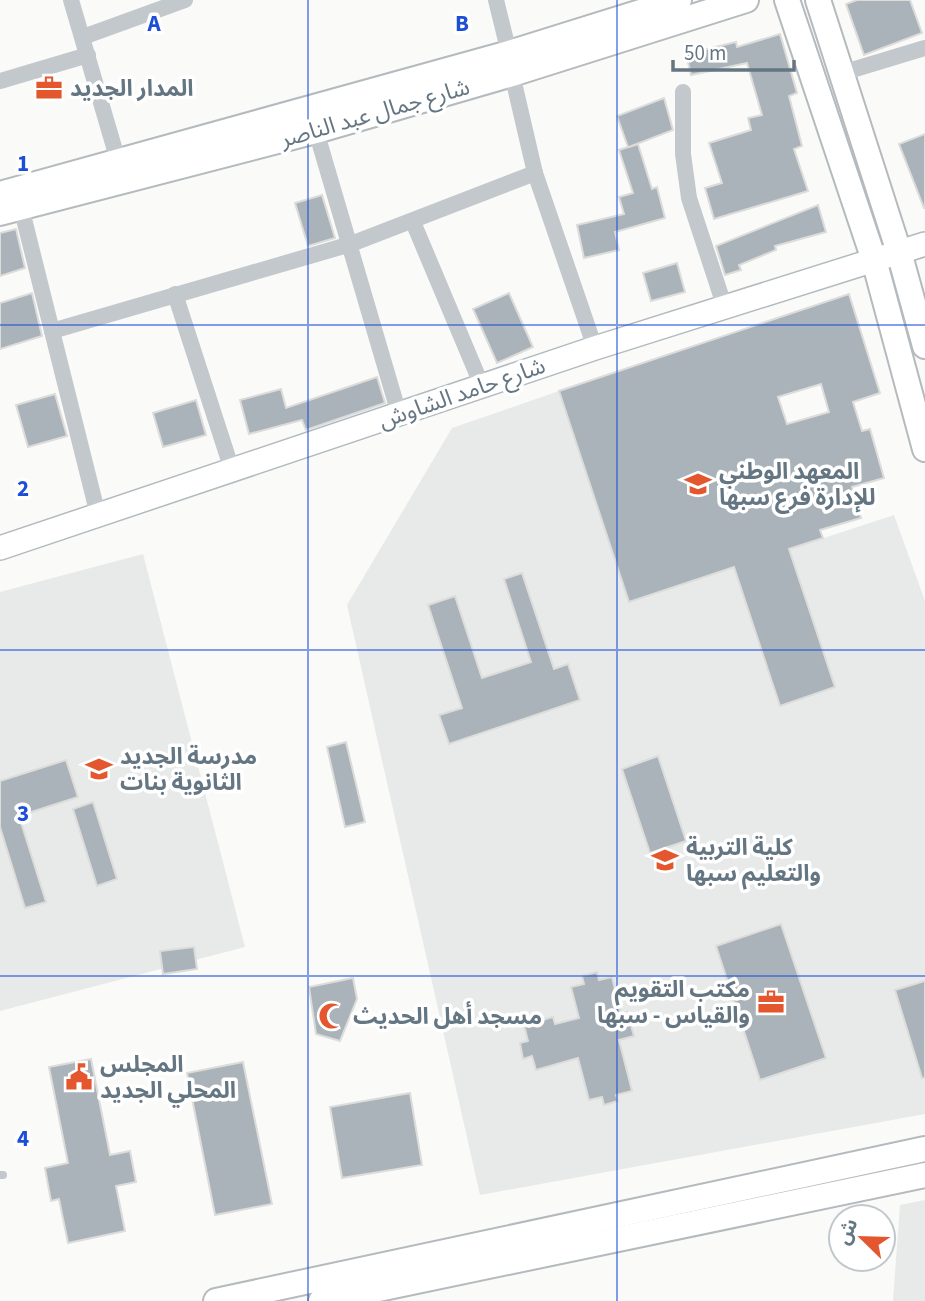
<svg xmlns="http://www.w3.org/2000/svg" width="925" height="1301" font-family="'Source Sans 3','Noto Sans Arabic',sans-serif">
  <style>
    .built { fill: #e8e9e9 }
    .building { fill: #aab3b9; stroke: #dcdcda; stroke-width: 2; fill-rule: evenodd }
    .lines { fill: none; stroke-linecap: round; stroke-linejoin: round }
    .secondary-casing { stroke: #b3babf; stroke-width: 26 }
    .primary-casing { stroke: #b5babe; stroke-width: 28 }
    .lane { stroke: #c3c8cc; stroke-width: 8 }
    .street { stroke: #c3c8cc; stroke-width: 16 }
    .secondary { stroke: #fff; stroke-width: 23 }
    .primary { stroke: #fff; stroke-width: 24 }
    .grid { fill: none; stroke: #1d4ed8; stroke-width: 2; stroke-opacity: 0.55 }
    .labels { text-anchor: middle; dominant-baseline: central; stroke-width: 7; stroke-linejoin: round; paint-order: stroke }
    .poi-label { font-size: 23px; font-weight: bold; fill: #657683; stroke: #fff; text-anchor: start }
    .street-label { font-size: 23px; fill: #657683; stroke: #fff }
    .grid-label { font-size: 23px; text-anchor: middle; font-weight: bold; fill: #1d4ed8; stroke: #fff; stroke-width: 7; stroke-linejoin: round; paint-order: stroke }
  </style>
  <rect width="100%" height="100%" fill="#fafaf8"/>
  <!-- built -->
  <g class="built">
    <polygon points="559,391 629,602 894,515 925,601 925,1114 480,1195 347,605 452,428"/>
    <polygon points="143,554 245,947 0,1011 0,592"/>
    <polygon points="925,1200 925,1301 893,1301 900,1205"/>
  </g>
  <!-- building -->
  <g class="building">
    <polygon points="857,0 910,0 922,33 864,55 846,4"/>
    <polygon points="780,34 797,93 789,96 802,146 794,149 808,191 714,219 705,188 722,183 709,143 751,130 748,118 762,115 747,63 691,75 686,54 736,42 737,47"/>
    <polygon points="664,98 673,130 629,147 638,144 652,189 657,187 665,218 615,232 619,250 584,258 577,225 624,214 619,197 633,193 619,150 628,147 617,116"/>
    <polygon points="925,134 925,208 924,208 899,144"/>
    <polygon points="322,195 335,238 308,246 295,203"/>
    <polygon points="818,205 826,232 775,246 776,250 739,265 741,270 725,275 716,246"/>
    <polygon points="16,229 25,268 0,276 0,233"/>
    <polygon points="677,263 685,292 651,301 643,273"/>
    <polygon points="32,293 42,336 0,349 0,303"/>
    <polygon points="509,293 533,347 497,363 473,309"/>
    <path d="M849 294 880 393 853 402 862 431 870 429 884 478 852 487 861 518 820 530 823 538 789 549 835 687 780 706 734 567 629 602 559 391ZM821 384 829 412 787 424 778 397Z"/>
    <polygon points="377,377 385,403 306,430 302,420 249,434 240,400 281,389 286,408"/>
    <polygon points="55,394 67,436 28,447 16,405"/>
    <polygon points="196,400 206,435 163,447 153,413"/>
    <polygon points="522,573 554,669 568,664 580,700 449,744 439,715 462,708 428,605 455,596 482,678 531,662 504,579"/>
    <polygon points="346,742 365,822 345,827 327,747"/>
    <polygon points="658,756 686,841 650,853 622,769"/>
    <polygon points="66,760 78,797 19,816 46,902 25,908 0,827 0,781"/>
    <polygon points="93,802 117,879 97,886 73,809"/>
    <polygon points="781,924 826,1058 760,1080 716,946"/>
    <polygon points="194,947 197,969 163,974 160,951"/>
    <polygon points="597,972 599,980 612,977 621,1014 627,1012 634,1036 619,1040 632,1091 616,1095 618,1101 604,1105 602,1097 589,1100 578,1058 536,1070 532,1056 523,1059 520,1043 528,1041 524,1025 553,1017 555,1024 579,1018 571,987 584,984 582,976"/>
    <polygon points="353,978 357,999 340,1041 316,1034 309,987"/>
    <polygon points="925,981 925,1078 922,1078 895,990"/>
    <polygon points="91,1059 110,1155 130,1151 136,1182 116,1186 125,1231 68,1243 59,1199 51,1201 45,1168 68,1163 49,1067"/>
    <polygon points="243,1062 272,1204 215,1215 187,1073"/>
    <polygon points="410,1093 422,1165 342,1178 330,1107"/>
  </g>
  <g class="lines">
    <!-- secondary casing -->
    <g class="secondary-casing">
      <polyline id="secondary" points="0,548 595,348 925,244"/>
    </g>
    <!-- primary casing -->
    <g class="primary-casing">
      <g id="primary">
        <polyline points="787,0 874,260 925,449"/>
        <polyline points="818,0 899,252 925,346"/>
        <polyline points="0,194 509,53 679,0"/>
        <polyline points="0,213 316,131 512,74 746,0"/>
        <polyline points="216,1301 925,1149"/>
        <polyline points="321,1301 925,1175"/>
      </g>
    </g>
    <!-- lane -->
    <polyline class="lane" points="0,1175 3,1175"/>
    <!-- street -->
    <g class="street">
      <polyline points="71,0 121,171"/>
      <polyline points="496,0 509,53"/>
      <polyline points="83,37 185,0"/>
      <polyline points="842,73 925,48"/>
      <polyline points="512,74 535,173 595,348"/>
      <polyline points="0,81 88,55"/>
      <polyline points="683,92 683,154 689,198 725,308"/>
      <polyline points="316,131 399,414"/>
      <polyline points="21,207 98,515"/>
      <polyline points="413,222 482,386"/>
      <polyline points="175,294 232,470"/>
      <polyline points="52,331 351,244 535,173"/>
    </g>
    <!-- secondary -->
    <use href="#secondary" class="secondary"/>
    <!-- primary -->
    <use href="#primary" class="primary"/>
  </g>
  <!-- grid -->
  <path class="grid" d="M308 0V1301M617 0V1301M0 325H925M0 650H925M0 976H925"/>
  <!-- icons -->
  <defs>
    <g id="office-bare" transform="scale(2.1)"><path d="M-6-3h4V-5.5h4V-3h4V5H-6ZM-1-4.5V-3h2v-1.5ZM-6 0V1H6V0Z" fill="#e4572e" stroke="#fff" stroke-width="2.5" paint-order="stroke"/></g>
    <g id="university-bare" transform="scale(2.1)"><path d="M0-5L7-2L0 1L-7-2ZM-4 1L0 2.5L4 1V4Q0 6-4 4Z" fill="#e4572e" stroke="#fff" stroke-width="2.5" paint-order="stroke"/></g>
    <g id="school-bare" transform="scale(2.1)"><path d="M0-5L7-2L0 1L-7-2ZM-4 1L0 2.5L4 1V4Q0 6-4 4Z" fill="#e4572e" stroke="#fff" stroke-width="2.5" paint-order="stroke"/></g>
    <g id="mosque-bare" transform="scale(2.1)"><path d="M3.5-4.9A6 6 0 1 0 3.5 4.9A5 5 0 1 1 3.5-4.9Z" fill="#e4572e" stroke="#fff" stroke-width="2.5" paint-order="stroke"/></g>
    <g id="civic-bare" transform="scale(2.1)"><path d="M-.6-6.5H3V-4.5H.6V-3L4-1V1h2V6H-6V1h2V-1L-.6-3ZM-1.2 2.5V6h2.4V2.5Z" fill="#e4572e" stroke="#fff" stroke-width="2.5" paint-order="stroke"/></g>
  </defs>
  <g fill-rule="evenodd">
    <use href="#office-bare" x="49" y="88"/>
    <use href="#university-bare" x="698" y="484"/>
    <use href="#school-bare" x="99" y="769"/>
    <use href="#university-bare" x="665" y="860"/>
    <use href="#office-bare" x="771" y="1002"/>
    <use href="#mosque-bare" x="332" y="1016"/>
    <use href="#civic-bare" x="79" y="1077"/>
  </g>
  <g class="labels">
    <!-- poi labels -->
    <g class="poi-label">
      <text x="70" y="88">المدار الجديد</text>
      <text x="719" y="471">المعهد الوطني<tspan x="719" dy="26">للإدارة فرع سبها</tspan></text>
      <text x="120" y="756">مدرسة الجديد<tspan x="120" dy="26">الثانوية بنات</tspan></text>
      <text x="686" y="847">كلية التربية<tspan x="686" dy="26">والتعليم سبها</tspan></text>
      <text x="750" y="989" text-anchor="end">مكتب التقويم<tspan x="750" dy="26">والقياس - سبها</tspan></text>
      <text x="353" y="1016">مسجد أهل الحديث</text>
      <text x="100" y="1064">المجلس<tspan x="100" dy="26">المحلي الجديد</tspan></text>
    </g>
    <!-- street labels -->
    <g class="street-label">
      <text transform="translate(375 113) rotate(-16)">شارع جمال عبد الناصر</text>
      <text transform="translate(462 393) rotate(-19)">شارع حامد الشاوش</text>
    </g>
  </g>
  <g class="grid-label">
    <text x="154" y="31">A</text>
    <text x="462" y="31">B</text>
    <text x="23" y="171">1</text>
    <text x="23" y="496">2</text>
    <text x="23" y="821">3</text>
    <text x="23" y="1146">4</text>
  </g>
  <!-- north arrow -->
  <g transform="translate(862 1238) rotate(293)"><circle r="33" fill="#ffffff" stroke="#c1c8cd" stroke-width="2"/>
  <path d="M0-5L12 26L0 18L-12 26Z" fill="#e4572e"/>
  <text y="-10" font-size="19" font-weight="bold" text-anchor="middle" fill="#657683">ش</text>
  </g>
  <!-- scale -->
  <path d="M673 60v10h121v-10" fill="none" stroke="#657683" stroke-width="3.5"/>
  <text x="684" y="60" font-size="21" fill="#657683" stroke="#ffffff" stroke-width="5" paint-order="stroke">50 m</text>
</svg>
